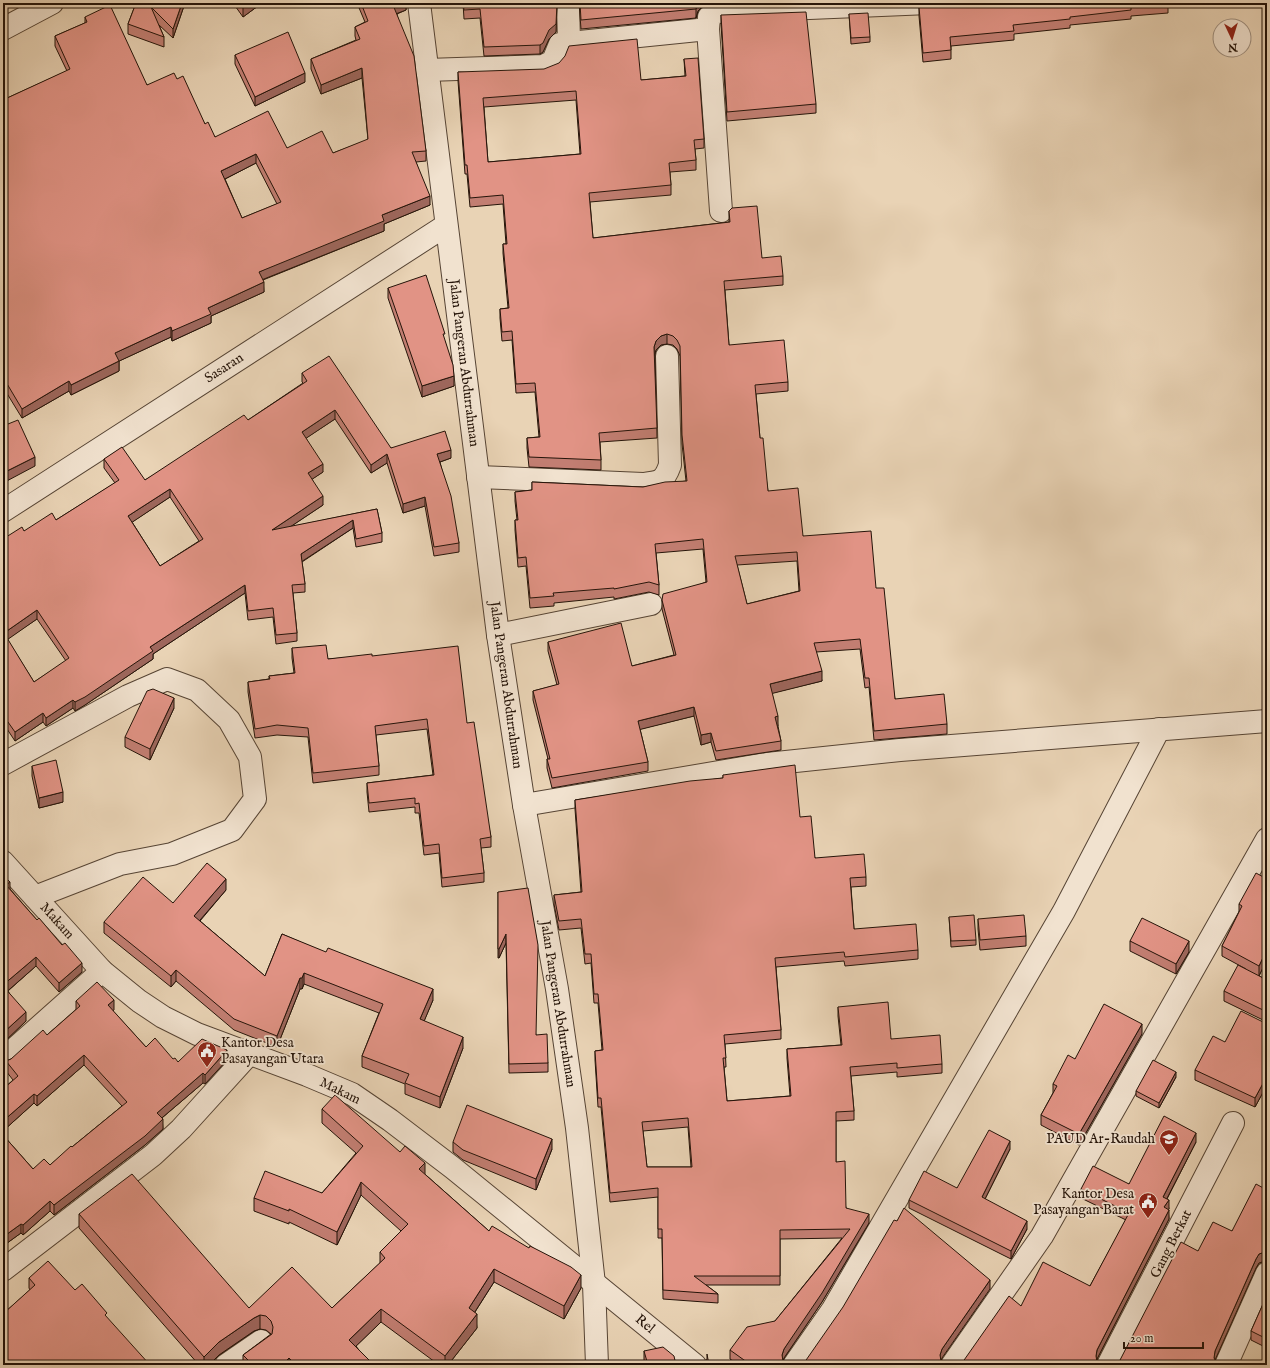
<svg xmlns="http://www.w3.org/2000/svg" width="1270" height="1368" font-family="'IM FELL English',serif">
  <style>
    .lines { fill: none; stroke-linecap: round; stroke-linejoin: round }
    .minor-casing { stroke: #564434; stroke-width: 24 }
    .minor { stroke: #f1e2cf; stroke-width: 22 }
    .wall { fill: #c27e72; stroke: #251409; fill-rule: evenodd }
    .shaded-wall { fill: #9e675d; stroke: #251409 }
    .building { fill: #e19385; stroke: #251409; fill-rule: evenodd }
    .labels { text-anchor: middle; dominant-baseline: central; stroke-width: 3.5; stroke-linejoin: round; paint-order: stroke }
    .street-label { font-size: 14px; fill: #251409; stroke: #f1e2cf }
    .poi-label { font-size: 14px; fill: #251409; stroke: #f1e2cf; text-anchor: end }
  </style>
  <rect width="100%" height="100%" fill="#e9d3b5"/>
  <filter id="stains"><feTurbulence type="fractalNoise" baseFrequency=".005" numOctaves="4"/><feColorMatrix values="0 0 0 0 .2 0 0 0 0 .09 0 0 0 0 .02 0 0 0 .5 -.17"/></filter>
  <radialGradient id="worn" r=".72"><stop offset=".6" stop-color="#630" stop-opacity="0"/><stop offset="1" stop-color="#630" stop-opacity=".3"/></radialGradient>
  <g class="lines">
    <!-- minor casing -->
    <g class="minor-casing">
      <g id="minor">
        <polyline points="419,3 498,635 524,805 557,989 577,1128 594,1284 597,1365"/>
        <polyline points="568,3 569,42"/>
        <polyline points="3,29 52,3"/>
        <polyline points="708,29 721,211"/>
        <polyline points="427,70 543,66 553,61 560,44 708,29 709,17 717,12 929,3"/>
        <path d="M478 477 643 484C660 482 664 482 670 465L667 356"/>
        <polyline points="3,511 445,226"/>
        <polyline points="498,635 651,604"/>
        <polyline points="3,764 128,696 167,679 197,690 229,720 250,757 255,799 232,830 172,854 120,864 35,897"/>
        <polyline points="524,805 767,764 900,750 1267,721"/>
        <polyline points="3,862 102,971 139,1001 163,1017 197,1034 307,1075 352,1094 390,1120 453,1168 695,1365"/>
        <polyline points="3,1059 102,971"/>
        <polyline points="3,1270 153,1155 181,1129 249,1054"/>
        <polyline points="226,1365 261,1341"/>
        <polyline points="794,1365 833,1309 1064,911 1159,729"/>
        <polyline points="952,1365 1042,1236 1267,839"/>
        <polyline points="1108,1365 1233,1123"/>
        <polyline points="1226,1365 1267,1273"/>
      </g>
    </g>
    <!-- minor -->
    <use href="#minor" class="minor"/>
  </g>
  <!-- wall -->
  <g class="wall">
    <polygon points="136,3 185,3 173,38 159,25 164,37 164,47 128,34 128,24"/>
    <polygon points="233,3 262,3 243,17"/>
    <path d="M357 3H406V10L397 14 426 151V161L416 162 430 205 384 224V231L263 280 264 292 211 316V323L172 341 171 337 119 361V371L71 395 69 391 22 418 3 387V103L5 102V99L67 71 55 46V36L85 23V17L147 85 177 79 205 124 215 137 287 148 333 153 368 140 362 78 321 94 311 69V59L356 40 355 36V27L365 22ZM256 163 277 204 242 218 225 179Z"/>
    <polygon points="463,3 557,3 556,32 549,39 543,52 540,54 484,56 480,18 464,19"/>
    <polygon points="579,3 709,3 702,7 698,11 696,18 581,29"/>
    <polygon points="1168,3 1168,13 1131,16 1131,19 1070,25 1070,28 1014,34 1014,40 951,46 951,59 923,62 919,16 919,7 935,5"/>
    <polygon points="849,14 870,37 870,42 851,44"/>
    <polygon points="721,15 816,104 816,113 727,121 721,24"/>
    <polygon points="235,55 305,82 255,106 235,64"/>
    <path d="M684 59 704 139V148L695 149 696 160V170L670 172 671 185V195L590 202 593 238 729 222V211L762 258 783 276V285L725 290 729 345 788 382V391L756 394 760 438 768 491 803 536 876 588 895 699 947 724V734L874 740 869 687 865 688 860 649 816 652 822 681 772 693 778 726 781 741V750L716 760 711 742 701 745 694 716 640 729 648 762V771L552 788 547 768V759H548L533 700V691L557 685 548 651V642L632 666 674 655 662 609V600L706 582 703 549 656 553 659 585V595L649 592 614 599V597L554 603V606L530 608 526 566 518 567 515 530V520H517L515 501V492L532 490V482L643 487 686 481 682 444 680 356 677 349 673 345 667 344 661 345 656 350 655 355 657 438 600 442 601 460V470L529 467 527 448V438L539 437 535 392 516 393 512 340 502 341 500 318V309L508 308 503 253V244H506L503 204 470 207 467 174H465L458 81V72L641 80 685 76ZM576 100 580 154 488 162 484 107ZM797 561 799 591 747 604 737 565Z"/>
    <polygon points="388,288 445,341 454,386 422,397 388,298"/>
    <path d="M302 373 391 448 451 458 440 462 459 543V552L434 556 425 506 403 513 387 463 371 473 335 419 306 438 323 472 312 479 323 505 290 527 377 509 382 533V542L356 547 353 528 302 562 305 584V592L293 593 297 633V641L276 644 273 617 248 620 245 593 153 654V659L85 705 75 711 73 708 46 726 43 722 15 741 3 723V539L24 531 56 520 115 483 104 468V459L145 480 248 420 303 383 302 382ZM170 497 199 541 160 566 132 522ZM37 619 66 661 34 682 7 639Z"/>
    <polygon points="292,648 328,659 372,656 467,723 491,837 491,847 481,848 484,873 484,882 442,887 439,853 424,855 419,813 415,813 415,807 369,812 367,792 367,783 433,775 427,729 376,735 379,766 379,775 313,783 308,737 277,735 255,738 248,692 248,682 269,679 269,676 294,673 292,658"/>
    <polygon points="174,708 150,760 125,747 125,737"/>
    <polygon points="32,766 63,802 39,808 32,776"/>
    <path d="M723 775 800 817 815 858 866 877V886L851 887 854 929 918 950V959L845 966 844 961 776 967 781 1030V1039L725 1044 726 1067H724L727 1101 790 1096 787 1058V1049L841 1045 838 1016V1007L891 1039 942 1064V1073L897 1077V1072L851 1076 854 1111V1120L836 1121V1162L846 1208 869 1223 822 1302 784 1358 783 1361 786 1365H739L730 1359V1350L775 1321 842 1238 780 1239V1285H706L718 1294V1303L663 1299 662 1238H658V1197L610 1202 601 1107H598L595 1060V1051L602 1050 598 1003H594L591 963 585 964 581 928 559 930 554 904V895L581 892 575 809V800L723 778ZM688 1127 691 1167H647L643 1131Z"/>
    <polygon points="3,875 10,889 82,972 59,992 36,966 8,991 26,1021 3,1043"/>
    <polygon points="1267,879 1267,959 1259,976 1267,980 1263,1020 1224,1001 1224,991 1246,969 1222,956 1222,946 1239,912 1239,904"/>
    <polygon points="226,890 200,921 265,976 282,934 433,1000 424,1021 463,1048 440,1108 405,1094 405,1084 362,1067 362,1056 379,1013 304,984 302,989 300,989 277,1047 234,1030 176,981 171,987 104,933 104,922 173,903"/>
    <polygon points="498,892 536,1035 548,1063 548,1072 509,1073 506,943 499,958 498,958"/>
    <polygon points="949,917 976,940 976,945 951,947"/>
    <polygon points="978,919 1026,936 1026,946 980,950 978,929"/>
    <polygon points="1130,941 1189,952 1176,974 1130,951"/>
    <polygon points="76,1001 114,1010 113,1011 146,1047 178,1062 227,1060 205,1084 203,1083 162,1118 163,1129 145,1145 54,1215 50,1211 23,1235 21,1233 3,1246 3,1135 33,1169 50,1165 122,1106 84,1065 37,1106 34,1103 3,1131 3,1089 13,1080 6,1071 6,1061 11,1059 47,1035 76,1010"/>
    <polygon points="1267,1024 1267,1085 1255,1107 1195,1080 1195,1070"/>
    <polygon points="1142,1034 1079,1145 1041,1125 1041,1115 1053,1093 1053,1084 1075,1059"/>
    <polygon points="1176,1077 1159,1108 1136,1096 1136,1091"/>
    <polygon points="322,1109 400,1152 489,1231 581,1288 564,1319 494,1282 475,1312 477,1328 448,1365 439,1365 381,1322 356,1346 370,1365 243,1365 243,1355 271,1334 266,1330 260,1329 254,1331 219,1355 209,1365 199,1365 79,1228 79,1214 249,1308 332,1308 380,1263 380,1252 401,1231 361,1195 337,1245 289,1222 289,1224 254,1211 254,1198 322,1193 356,1153 322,1123"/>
    <polygon points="453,1142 552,1149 536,1190 463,1160 453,1152"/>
    <polygon points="1196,1142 1167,1199 1169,1209 1168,1209 1169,1219 1097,1359 1097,1362 1021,1306 1090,1286 1126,1220 1081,1198 1081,1189 1129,1184"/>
    <polygon points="1010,1149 985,1199 1027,1229 1011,1259 909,1208 909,1200 957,1188"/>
    <polygon points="1267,1190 1267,1261 1265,1261 1259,1263 1256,1268 1119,1362 1198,1251 1232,1231"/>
    <polygon points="29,1278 75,1290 107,1318 4,1313 30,1290 29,1288"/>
    <polygon points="1267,1295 1267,1348 1251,1340 1251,1331"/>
    <polygon points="644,1351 676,1365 646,1365 644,1360"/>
  </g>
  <!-- shaded-wall -->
  <g class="shaded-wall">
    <polygon points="182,3 185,3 173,38 173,29"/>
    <polygon points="248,3 262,3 243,17 243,7"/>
    <polygon points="274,3 279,3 274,6"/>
    <polygon points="399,3 406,3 406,10 393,15 393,5"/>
    <polygon points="557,3 556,32 549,39 543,52 540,54 540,45"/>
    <polygon points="698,3 709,3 702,7 698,11 696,18 696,9"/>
    <polygon points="362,68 362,78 321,94 321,85"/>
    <polygon points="305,73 305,82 255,106 255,97"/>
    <polygon points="256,154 256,163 221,181 221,171"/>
    <polygon points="430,196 430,205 384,224 384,231 259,281 259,272 382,215"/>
    <polygon points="264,282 264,292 211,316 211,323 172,341 172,331 208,308"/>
    <polygon points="171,327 171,337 115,363 115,353"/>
    <polygon points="667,334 667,344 661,345 656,350 654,356 654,347 656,341 661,336"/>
    <polygon points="119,361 119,371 71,395 71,385"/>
    <polygon points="454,376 454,386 422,397 422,386"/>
    <polygon points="69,381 69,391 22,418 22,409"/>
    <polygon points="335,410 335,419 302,441 302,432"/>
    <polygon points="451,450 451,458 437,463 437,454"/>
    <polygon points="387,454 387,463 371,473 371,465"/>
    <polygon points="35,457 35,466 3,483 3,473"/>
    <polygon points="323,464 323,472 308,482 308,473"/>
    <polygon points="170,489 170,497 128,525 128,516"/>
    <polygon points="323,496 323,505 272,539 272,530"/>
    <polygon points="425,497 425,506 403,513 403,504"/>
    <polygon points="353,520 353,528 301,562 301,554"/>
    <polygon points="245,585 245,593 153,654 153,659 85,705 75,711 75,702 150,647"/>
    <polygon points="37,610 37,619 4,642 4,633"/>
    <polygon points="822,671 822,681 770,694 770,684"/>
    <polygon points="174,698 174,708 150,760 150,749"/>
    <polygon points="73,700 73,708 46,726 46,718"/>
    <polygon points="694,707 694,716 638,730 638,721"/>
    <polygon points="43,713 43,722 15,741 15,732"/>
    <polygon points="778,716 778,726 775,726 775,717"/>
    <polygon points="711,733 711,742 701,745 701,735"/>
    <polygon points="63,792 63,802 39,808 39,798"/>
    <polygon points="226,879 226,890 194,927 194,916"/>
    <polygon points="10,882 10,892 6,885"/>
    <polygon points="506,934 506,943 499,958 499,949"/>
    <polygon points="1189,941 1189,952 1176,974 1176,964"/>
    <polygon points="1267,949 1267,959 1259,976 1259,966"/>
    <polygon points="36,957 36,966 3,995 3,985"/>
    <polygon points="82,963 82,972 59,992 59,983"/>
    <polygon points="176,970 176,981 171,987 171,976"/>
    <polygon points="304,973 304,984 302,989 302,978"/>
    <polygon points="300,978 300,989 277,1047 277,1036"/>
    <polygon points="433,989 433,1000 420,1031 420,1019"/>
    <polygon points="114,1000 114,1010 108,1015 108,1005"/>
    <polygon points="1267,1002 1267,1012 1263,1020 1263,1010"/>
    <polygon points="26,1012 26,1021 3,1043 3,1033"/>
    <polygon points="1142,1024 1142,1034 1079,1145 1079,1134"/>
    <polygon points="463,1037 463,1048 440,1108 440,1097"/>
    <polygon points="227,1050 227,1060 205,1084 205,1075"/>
    <polygon points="84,1055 84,1065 37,1106 37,1096"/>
    <polygon points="1176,1072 1176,1077 1159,1108 1159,1103"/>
    <polygon points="203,1073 203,1083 157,1122 157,1113"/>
    <polygon points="1267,1076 1267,1085 1255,1107 1255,1098"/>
    <polygon points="34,1094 34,1103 3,1131 3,1121"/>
    <polygon points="163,1119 163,1129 145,1145 54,1215 54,1205"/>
    <polygon points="1196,1133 1196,1142 1163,1206 1163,1197"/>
    <polygon points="552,1139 552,1149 536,1190 536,1179"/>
    <polygon points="1010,1141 1010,1149 982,1205 982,1197"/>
    <polygon points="425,1163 425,1176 419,1169"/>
    <polygon points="361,1182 361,1195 337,1245 337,1232"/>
    <polygon points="1169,1200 1169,1209 1164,1216 1164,1207"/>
    <polygon points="50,1201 50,1211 23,1235 23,1225"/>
    <polygon points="1169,1210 1169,1219 1097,1359 1096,1365 1096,1356 1097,1350"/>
    <polygon points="869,1214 869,1223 822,1302 784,1358 782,1364 782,1355 784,1349"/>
    <polygon points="1027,1221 1027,1229 1011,1259 1011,1251"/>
    <polygon points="21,1224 21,1233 3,1246 3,1237"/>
    <polygon points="1265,1252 1265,1261 1259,1263 1256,1268 1215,1360 1214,1358 1215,1351 1256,1259 1259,1254"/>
    <polygon points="494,1269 494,1282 469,1321 469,1308"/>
    <polygon points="581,1275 581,1288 564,1319 564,1306"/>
    <polygon points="990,1280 990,1289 942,1358 940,1364 940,1355 942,1349"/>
    <polygon points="381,1309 381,1322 349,1353 349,1340"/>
    <polygon points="477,1314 477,1328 448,1365 445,1365 445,1356"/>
    <polygon points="260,1315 260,1329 254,1331 219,1355 209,1365 204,1365 204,1357 219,1342 254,1318"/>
    <polygon points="289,1358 289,1365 282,1365"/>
    <polygon points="370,1361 370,1365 366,1365"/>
  </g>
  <!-- building -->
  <g class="building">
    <polygon points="136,3 182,3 173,29 151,7 164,37 128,24"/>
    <polygon points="240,3 248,3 243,7"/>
    <path d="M361 3H399L393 5 414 56 426 151 412 152 430 196 382 215 384 221 259 272 264 282 208 308 211 314 172 331 171 327 115 353 119 361 71 385 69 381 22 409 3 377V103L6 101 5 99 70 69 55 36 87 22 85 17 110 5 147 85 174 73 177 79 183 76 205 124 208 122 215 137 268 111 287 148 322 131 333 153 368 139 362 68 321 85 311 59 360 39 355 27 368 21ZM256 154 281 202 242 218 221 171Z"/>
    <polygon points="463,3 557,3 556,24 549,30 543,43 540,45 484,47 480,9 464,10"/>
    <polygon points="580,3 698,3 696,9 581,20"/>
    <polygon points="937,3 1168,3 1168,4 1131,7 1131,10 1070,17 1070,19 1013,25 1014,31 950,37 951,50 923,53 919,7 935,5"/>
    <polygon points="806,12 816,104 727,112 721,15"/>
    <polygon points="868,13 870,37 851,38 849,14"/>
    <polygon points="288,32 305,73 255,97 235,55"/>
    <path d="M637 39 641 80 686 76 684 59 698 58 704 139 694 140 696 160 669 163 671 185 589 193 593 238 730 222 729 211 732 208 757 206 762 258 781 256 783 276 724 281 729 345 784 340 788 382 755 385 760 438H763L768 491 798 488 803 536 871 531 876 588H884L895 699 944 694 947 724 874 731 869 678H865L860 639 814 643 822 671 770 684 778 716 775 717 781 741 716 751 711 733 701 735 694 707 638 721 648 762 552 778 547 759H550L533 691 559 684 548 642 621 623 632 666 676 655 662 600 663 594 707 582 703 539 655 544 659 585 649 582 614 589V588L553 593 554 596 530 598 526 557 518 558 515 520H518L515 492 532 490V482L643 487 665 482 687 481 682 435 680 346 677 340 673 336 667 334 661 336 656 341 654 347 657 428 599 433 601 460 529 457 527 438 540 437 535 383 516 384 512 331 502 332 500 309 509 308 503 244H507L503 195 470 198 467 165H465L458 72 544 69 559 63 565 56 569 46ZM576 91 581 154 488 162 483 98ZM797 552 800 591 747 604 735 556Z"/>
    <polygon points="426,275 445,334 443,334 453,365 454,376 422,386 388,288"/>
    <path d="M329 356 391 448 445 431 451 450 437 454 451 496 459 543 434 547 425 497 403 504 387 454 371 465 335 410 302 432 323 464 308 473 323 496 272 530 377 509 382 533 356 539 353 520 301 554 305 584 292 585 297 633 276 635 273 608 248 611 245 585 150 647 153 651 85 697 75 702 73 700 46 718 43 713 15 732 3 715V539L22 527 24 531 52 513 56 520 119 480 104 459 122 447 145 480 244 415 248 420 307 381 302 373ZM170 489 203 539 160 566 128 516ZM37 610 69 658 34 682 4 633Z"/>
    <polygon points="18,420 35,457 3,473 3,426"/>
    <polygon points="326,645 328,659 372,654 372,656 458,646 467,723 474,722 491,837 480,839 484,873 442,878 439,844 424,846 419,803 415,804 415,798 369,803 367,783 434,775 427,719 375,726 379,766 313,773 308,728 277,725 255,729 248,682 270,679 269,676 295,673 292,648"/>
    <polygon points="153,689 174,698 150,749 125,737 147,691"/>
    <polygon points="56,760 63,792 39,798 32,766"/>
    <path d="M795 765 800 817 811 816 815 858 864 854 866 877 850 878 854 929 916 924 918 950 845 957 844 952 775 958 781 1030 724 1035 726 1058H723L727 1101 791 1096 787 1049 842 1045 838 1007 888 1002 891 1039 940 1035 942 1064 897 1068V1063L850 1067 854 1111 836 1112V1162L845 1161 846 1208 869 1214 822 1293 784 1349 782 1355 783 1361 786 1365H751L730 1350 747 1327 775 1321 850 1229 780 1230V1276H694L718 1294 663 1290 662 1229H658V1188L610 1193 601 1098H598L595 1051 603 1050 598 994H594L591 954H585L581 919 559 921 554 895 582 892 575 800 690 781 723 778V775ZM688 1118 692 1167H647L642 1122Z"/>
    <polygon points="207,863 226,879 194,916 265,976 282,934 326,952 328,948 433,989 420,1019 463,1037 440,1097 405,1083 409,1074 362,1056 383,1004 304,973 302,978 300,978 277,1036 234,1019 176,970 171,976 104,922 143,877 173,903"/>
    <polygon points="1256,873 1267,879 1267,949 1259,966 1222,946 1242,906 1239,904"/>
    <polygon points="3,875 10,882 6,885 37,920 39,918 62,945 65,943 82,963 59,983 36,957 3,985"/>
    <polygon points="528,888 538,945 536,1035 547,1034 548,1063 509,1064 506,934 499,949 498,949 498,892"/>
    <polygon points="974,915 976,940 951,941 949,917"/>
    <polygon points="1024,915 1026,936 980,940 978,919"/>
    <polygon points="1142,918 1189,941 1176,964 1130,941"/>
    <polygon points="1238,965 1267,980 1267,1002 1263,1010 1224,991"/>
    <polygon points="97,982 114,1000 108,1005 146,1047 155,1038 173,1059 175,1058 178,1062 202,1039 227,1050 205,1075 203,1073 157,1113 163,1119 145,1136 54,1205 50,1201 23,1225 21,1224 3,1237 3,1135 33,1169 44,1159 50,1165 71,1146 72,1147 127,1102 84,1055 37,1096 34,1094 3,1121 3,1089 18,1076 6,1061 11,1059 43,1030 47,1035 80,1006 76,1001"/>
    <polygon points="3,986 26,1012 3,1033"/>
    <polygon points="1104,1004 1142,1024 1079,1134 1041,1115 1057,1086 1053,1084 1068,1055 1075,1059"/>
    <polygon points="1241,1011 1267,1024 1267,1076 1255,1098 1195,1070 1213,1036 1225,1042"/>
    <polygon points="1153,1060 1176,1072 1159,1103 1136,1091"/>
    <polygon points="335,1095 400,1152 405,1146 425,1163 419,1169 489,1231 492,1226 529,1248 530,1246 571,1267 581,1275 564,1306 494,1269 469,1308 477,1314 445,1356 381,1309 349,1340 370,1361 366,1365 296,1365 289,1358 282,1365 253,1365 243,1355 272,1334 273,1327 271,1321 266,1316 260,1315 254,1318 219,1342 204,1357 79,1214 132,1174 249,1308 292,1267 332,1308 385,1258 380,1252 408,1224 361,1182 337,1232 289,1209 289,1211 254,1198 265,1171 322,1193 363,1146 322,1109"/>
    <polygon points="467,1105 552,1139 536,1179 463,1150 453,1142"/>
    <polygon points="1164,1116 1196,1133 1163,1197 1169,1200 1164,1207 1169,1210 1097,1350 1096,1356 1097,1362 1100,1365 960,1365 962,1363 1009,1296 1021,1306 1043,1262 1090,1286 1129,1213 1081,1189 1093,1166 1129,1184"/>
    <polygon points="989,1130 1010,1141 982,1197 1027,1221 1011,1251 909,1200 924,1171 957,1188"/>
    <polygon points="1256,1184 1267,1190 1267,1252 1265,1252 1259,1254 1256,1259 1215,1351 1214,1358 1218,1365 1116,1365 1119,1362 1181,1242 1198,1251 1213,1222 1232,1231"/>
    <polygon points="904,1208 990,1280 942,1349 940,1355 941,1361 944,1365 802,1365 804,1363 843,1307 894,1220 897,1221"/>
    <polygon points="48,1261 75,1290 82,1284 107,1313 105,1315 150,1365 3,1365 3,1312 4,1313 35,1285 29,1278"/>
    <polygon points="1267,1295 1267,1339 1251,1331"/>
    <polygon points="663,1347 674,1356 676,1365 648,1365 644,1351"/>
    <polygon points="707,1354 709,1365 704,1365 707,1359"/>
  </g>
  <!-- icons -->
  <defs>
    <g id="civic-pin" transform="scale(1)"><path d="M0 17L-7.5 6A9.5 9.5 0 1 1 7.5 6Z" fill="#8f2418" stroke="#f1e2cf"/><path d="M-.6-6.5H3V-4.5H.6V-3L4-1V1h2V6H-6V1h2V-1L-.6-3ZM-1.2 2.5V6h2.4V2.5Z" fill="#fff"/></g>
    <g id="school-pin" transform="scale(1)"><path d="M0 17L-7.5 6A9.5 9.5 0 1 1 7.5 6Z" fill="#8f2418" stroke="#f1e2cf"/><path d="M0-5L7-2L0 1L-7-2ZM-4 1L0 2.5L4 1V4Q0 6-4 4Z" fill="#fff"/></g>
  </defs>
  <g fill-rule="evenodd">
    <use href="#civic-pin" x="207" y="1051"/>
    <use href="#school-pin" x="1169" y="1139"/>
    <use href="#civic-pin" x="1148" y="1202"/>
  </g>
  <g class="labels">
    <!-- street labels -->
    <g class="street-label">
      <text transform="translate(464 363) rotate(83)">Jalan Pangeran Abdurrahman</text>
      <text transform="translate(224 368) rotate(-33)">Sasaran</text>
      <text transform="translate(506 685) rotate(82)">Jalan Pangeran Abdurrahman</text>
      <text transform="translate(57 921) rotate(48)">Makam</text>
      <text transform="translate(558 1004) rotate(81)">Jalan Pangeran Abdurrahman</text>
      <text transform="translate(340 1091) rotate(26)">Makam</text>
      <text transform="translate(1171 1244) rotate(-63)">Gang Berkat</text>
      <text transform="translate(645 1324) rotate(39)">Rel</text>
    </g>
    <!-- poi labels -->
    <g class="poi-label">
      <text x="221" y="1043" text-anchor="start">Kantor Desa<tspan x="221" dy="16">Pasayangan Utara</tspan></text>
      <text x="1155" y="1139">PAUD Ar-Raudah</text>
      <text x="1134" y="1194">Kantor Desa<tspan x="1134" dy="16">Pasayangan Barat</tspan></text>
    </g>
  </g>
  <!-- margin -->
  <rect width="1270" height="1368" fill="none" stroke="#e9d3b5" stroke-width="16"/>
  <rect x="4" y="4" width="1262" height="1360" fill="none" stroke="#251409" stroke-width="2"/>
  <rect x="8" y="8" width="1254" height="1352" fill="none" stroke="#251409"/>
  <!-- north arrow -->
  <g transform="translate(1232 38) rotate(176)"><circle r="19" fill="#f1e2cf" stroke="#9f9080"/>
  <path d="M0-3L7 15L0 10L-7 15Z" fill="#8f2418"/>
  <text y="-6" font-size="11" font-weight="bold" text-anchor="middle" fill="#251409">N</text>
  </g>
  <!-- scale -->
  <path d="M1124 1342v6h79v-6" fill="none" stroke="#251409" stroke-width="2"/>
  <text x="1130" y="1342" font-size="12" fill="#251409" stroke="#f1e2cf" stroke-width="3" paint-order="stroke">20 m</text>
  <rect width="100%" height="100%" filter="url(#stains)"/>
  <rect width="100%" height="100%" fill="url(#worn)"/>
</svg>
